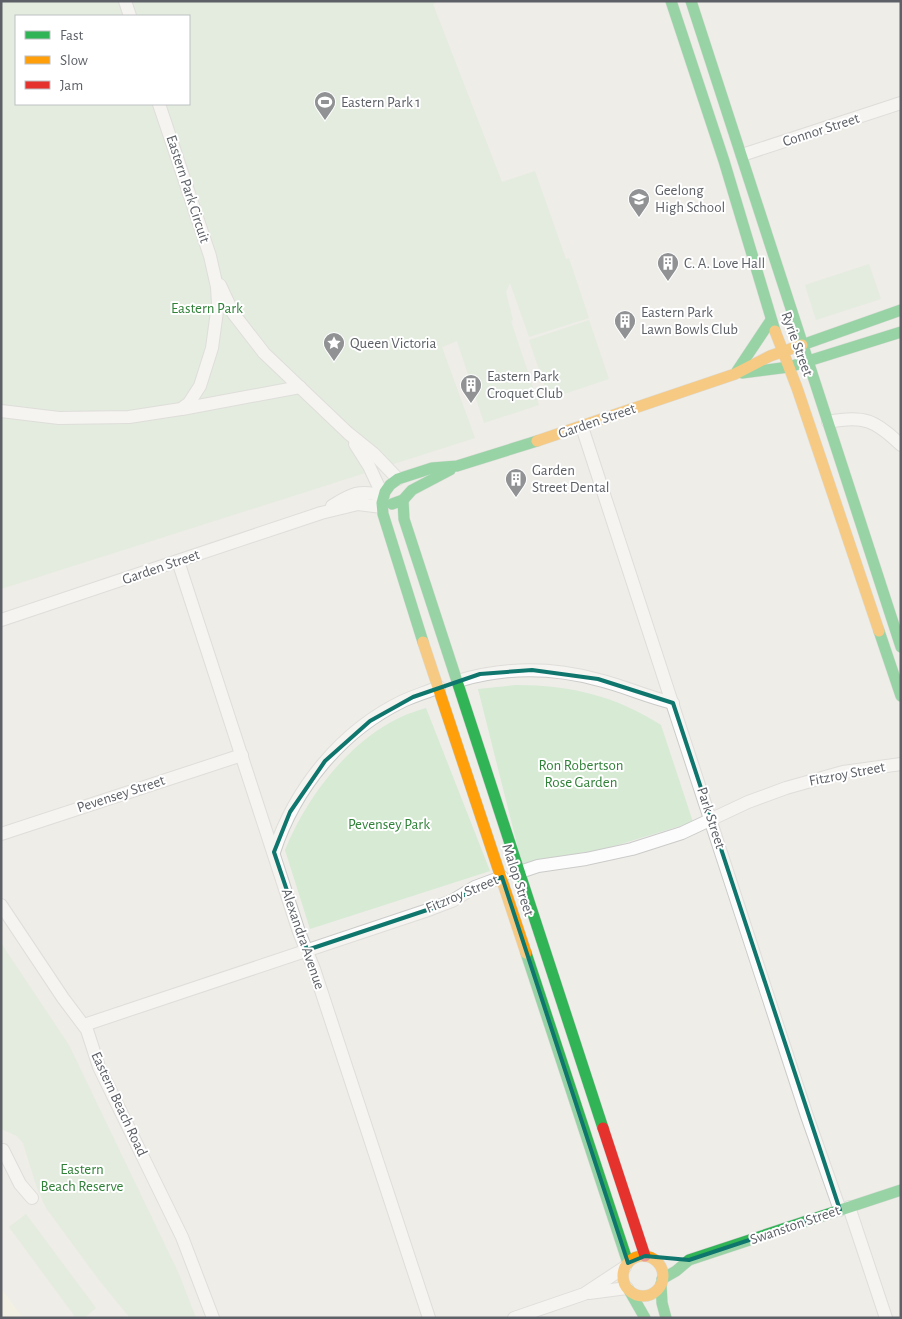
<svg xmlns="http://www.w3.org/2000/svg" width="902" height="1319" font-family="'Alegreya Sans',sans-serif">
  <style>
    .green { fill: #d6ead4; fill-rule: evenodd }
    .sand { fill: #f6f1de }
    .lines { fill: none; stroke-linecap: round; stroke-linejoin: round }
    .street-casing { stroke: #cbcbca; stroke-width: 14 }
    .fast-casing { stroke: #c9cac9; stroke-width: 12 }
    .slow-casing { stroke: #c9cac9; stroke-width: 12 }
    .jam-casing { stroke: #c9cac9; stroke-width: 12 }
    .street { stroke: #fcfcfc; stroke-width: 12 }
    .fast { stroke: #30b455; stroke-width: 11 }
    .slow { stroke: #ff9f0a; stroke-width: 11 }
    .jam { stroke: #e5322d; stroke-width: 11 }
    .marked { fill: none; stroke: #0f766e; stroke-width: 4; stroke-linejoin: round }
    .labels { text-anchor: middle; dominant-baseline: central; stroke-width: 4; stroke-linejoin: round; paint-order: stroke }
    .poi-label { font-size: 15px; fill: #5d6167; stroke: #fff; text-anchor: start }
    .street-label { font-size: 15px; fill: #5d6167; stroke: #fff }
    .park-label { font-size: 15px; fill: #318239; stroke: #fff }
  </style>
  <rect width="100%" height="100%" fill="#eeede8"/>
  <!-- green -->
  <g class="green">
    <path d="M1 1H439L433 4 502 182 535 171 566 259 569 258 589 318 529 337 510 283 506 292 513 320 511 321 539 405 484 423 457 341 442 347 475 438 1 589ZM16 16H189V104H16Z"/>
    <polygon points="869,264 881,299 816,320 805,285"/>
    <polygon points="589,320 609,379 549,399 529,340"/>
    <path d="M516 685C571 685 615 696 661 725L693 822 598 851 522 864 478 689Z"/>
    <path d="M426 708 490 871 310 929 285 850C306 798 349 741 401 717 409 713 417 711 426 708Z"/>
    <polygon points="1,943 69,1045 179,1274 196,1318 130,1318 99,1280 46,1208 37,1188 23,1143 17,1136 1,1129"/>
    <polygon points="26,1214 96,1308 84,1318 76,1318 9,1227"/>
  </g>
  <!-- sand -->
  <polygon class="sand" points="1,1288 23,1318 1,1318"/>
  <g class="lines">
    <!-- street casing -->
    <g class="street-casing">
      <g id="street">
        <polyline points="125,1 130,16"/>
        <polyline points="742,155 901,103"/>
        <polyline points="220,285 233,313 264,353 348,433 374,454 398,479"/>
        <polyline points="182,409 300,387"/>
        <polyline points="1,411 59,418 129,417 181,409 189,403 200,386 212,348 218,304 217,287 210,256 159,104"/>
        <path d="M828 422C864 415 875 420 901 445"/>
        <polyline points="582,427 807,1116 840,1210"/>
        <polyline points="355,444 369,466 383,496"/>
        <path d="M332 506C351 494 360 489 383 496"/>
        <polyline points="178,561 299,932 314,969 429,1318"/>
        <polyline points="1,620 321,513 358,504 382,507"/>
        <path d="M458 681C504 667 552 667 599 680 624 686 647 697 673 703"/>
        <polyline points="1,834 242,755"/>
        <path d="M274 852C295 788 341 731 403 701 414 696 427 692 439 687"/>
        <polyline points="520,872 538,866 586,859 632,849 682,833 748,802 786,788 843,772 901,764"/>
        <polyline points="1,905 63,998 87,1030 99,1067 182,1237 213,1318"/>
        <polyline points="84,1025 431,909 452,901 475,887 502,877"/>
        <polyline points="3,1150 20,1184 32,1198"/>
        <polyline points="849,1207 886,1318"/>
        <polyline points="589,1293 627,1288"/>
        <polyline points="514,1318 584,1294 625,1267"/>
      </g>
    </g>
    <!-- fast casing -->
    <g class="fast-casing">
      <g id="fast">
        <polyline points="671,1 724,161 775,331"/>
        <polyline points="691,1 901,647"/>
        <polyline points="802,345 901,310"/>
        <polyline points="737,371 771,320"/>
        <polyline points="742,373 789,367 901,332"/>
        <polyline points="403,500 404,519 603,1128"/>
        <polyline points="392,504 403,500 412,490 450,470"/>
        <polyline points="879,631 901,696"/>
        <polyline points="423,642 383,514 382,503 385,492 390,485 398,479 432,468 457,466 537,441"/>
        <polyline points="526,953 628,1263"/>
        <polyline points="662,1279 676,1271 689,1260 901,1190"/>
        <polyline points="661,1284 662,1303 666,1318"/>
        <polyline points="629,1290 645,1318"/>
      </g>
    </g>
    <!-- slow casing -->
    <g class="slow-casing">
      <g id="slow">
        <polyline points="775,331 797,388 879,631"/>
        <polyline points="537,441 735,374 770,356 802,345"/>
        <polyline points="423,642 526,953"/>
        <circle cx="643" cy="1276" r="20"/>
      </g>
    </g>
    <!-- jam casing -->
    <g class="jam-casing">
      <polyline id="jam" points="603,1128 645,1256"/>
    </g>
    <!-- street -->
    <use href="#street" class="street"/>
    <!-- fast -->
    <use href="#fast" class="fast"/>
    <!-- slow -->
    <use href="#slow" class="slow"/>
    <!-- jam -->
    <use href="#jam" class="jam"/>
  </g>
  <!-- marked area -->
  <path d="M0 0H902V1319H0ZM532 670 598 679 673 703 840 1210 689 1260 645 1256 628 1263 502 877 445 904 307 950 274 852 290 812 325 761 370 721 413 697 480 674Z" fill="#eeede8" fill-opacity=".55" fill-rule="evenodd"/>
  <path class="marked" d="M532 670 598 679 673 703 840 1210 689 1260 645 1256 628 1263 502 877 445 904 307 950 274 852 290 812 325 761 370 721 413 697 480 674Z"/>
  <!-- icons -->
  <defs>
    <g id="stadium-pin" transform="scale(1.125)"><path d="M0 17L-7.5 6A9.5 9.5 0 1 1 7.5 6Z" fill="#909294" stroke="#fff"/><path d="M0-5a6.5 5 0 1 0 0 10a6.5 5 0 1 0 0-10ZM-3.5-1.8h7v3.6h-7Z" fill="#fff"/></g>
    <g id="school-pin" transform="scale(1.125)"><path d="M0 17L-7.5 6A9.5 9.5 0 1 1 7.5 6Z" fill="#909294" stroke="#fff"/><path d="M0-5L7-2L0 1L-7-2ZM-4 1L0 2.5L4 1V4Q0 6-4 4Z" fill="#fff"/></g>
    <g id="building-pin" transform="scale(1.125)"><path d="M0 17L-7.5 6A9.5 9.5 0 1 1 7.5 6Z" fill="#909294" stroke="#fff"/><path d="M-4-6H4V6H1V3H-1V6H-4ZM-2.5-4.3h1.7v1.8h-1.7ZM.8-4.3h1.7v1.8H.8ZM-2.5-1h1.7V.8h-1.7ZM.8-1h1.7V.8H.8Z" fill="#fff"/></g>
    <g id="sight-pin" transform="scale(1.125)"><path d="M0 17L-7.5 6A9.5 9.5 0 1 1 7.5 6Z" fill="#909294" stroke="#fff"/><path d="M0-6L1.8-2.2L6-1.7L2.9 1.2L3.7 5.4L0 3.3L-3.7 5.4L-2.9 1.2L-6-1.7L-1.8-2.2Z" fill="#fff"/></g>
  </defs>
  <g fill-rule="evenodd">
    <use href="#stadium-pin" x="325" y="102"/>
    <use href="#school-pin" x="639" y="199"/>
    <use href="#building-pin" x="668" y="263"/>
    <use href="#building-pin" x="625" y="321"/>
    <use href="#sight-pin" x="334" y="343"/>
    <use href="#building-pin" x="471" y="385"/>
    <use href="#building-pin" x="516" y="479"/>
  </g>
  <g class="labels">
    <!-- poi labels -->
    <g class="poi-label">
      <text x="341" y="102">Eastern Park 1</text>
      <text x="655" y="190">Geelong<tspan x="655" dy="17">High School</tspan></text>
      <text x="684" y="263">C. A. Love Hall</text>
      <text x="641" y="312">Eastern Park<tspan x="641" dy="17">Lawn Bowls Club</tspan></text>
      <text x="350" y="343">Queen Victoria</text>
      <text x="487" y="376">Eastern Park<tspan x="487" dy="17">Croquet Club</tspan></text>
      <text x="532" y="470">Garden<tspan x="532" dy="17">Street Dental</tspan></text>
    </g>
    <!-- street labels -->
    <g class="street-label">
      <text transform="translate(821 130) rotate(-18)">Connor Street</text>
      <text transform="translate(188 189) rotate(72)">Eastern Park Circuit</text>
      <text transform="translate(797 344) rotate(70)">Ryrie Street</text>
      <text transform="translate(597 421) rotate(-19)">Garden Street</text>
      <text transform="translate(161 567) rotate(-19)">Garden Street</text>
      <text transform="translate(847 774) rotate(-11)">Fitzroy Street</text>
      <text transform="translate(121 794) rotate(-18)">Pevensey Street</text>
      <text transform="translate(711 818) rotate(72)">Park Street</text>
      <text transform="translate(518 880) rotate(72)">Malop Street</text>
      <text transform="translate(462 894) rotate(-23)">Fitzroy Street</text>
      <text transform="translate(303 939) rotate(71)">Alexandra Avenue</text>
      <text transform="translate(119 1104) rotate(65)">Eastern Beach Road</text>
      <text transform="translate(795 1225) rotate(-19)">Swanston Street</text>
    </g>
    <!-- park labels -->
    <g class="park-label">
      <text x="207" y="308">Eastern Park</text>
      <text x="581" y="765">Ron Robertson<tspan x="581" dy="17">Rose Garden</tspan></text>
      <text x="389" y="824">Pevensey Park</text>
      <text x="82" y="1169">Eastern<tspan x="82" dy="17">Beach Reserve</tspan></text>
    </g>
  </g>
  <!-- border -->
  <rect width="902" height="1319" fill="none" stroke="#5d6167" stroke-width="5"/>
  <!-- legend -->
  <rect x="15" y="15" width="175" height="90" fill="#ffffff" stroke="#bec0c2"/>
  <rect x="25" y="31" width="25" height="8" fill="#30b455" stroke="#bec0c2"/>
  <text x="60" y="40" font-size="15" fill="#5d6167">Fast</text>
  <rect x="25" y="56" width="25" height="8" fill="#ff9f0a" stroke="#bec0c2"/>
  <text x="60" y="65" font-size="15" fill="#5d6167">Slow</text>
  <rect x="25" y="81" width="25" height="8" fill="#e5322d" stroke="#bec0c2"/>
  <text x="60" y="90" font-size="15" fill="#5d6167">Jam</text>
</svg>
